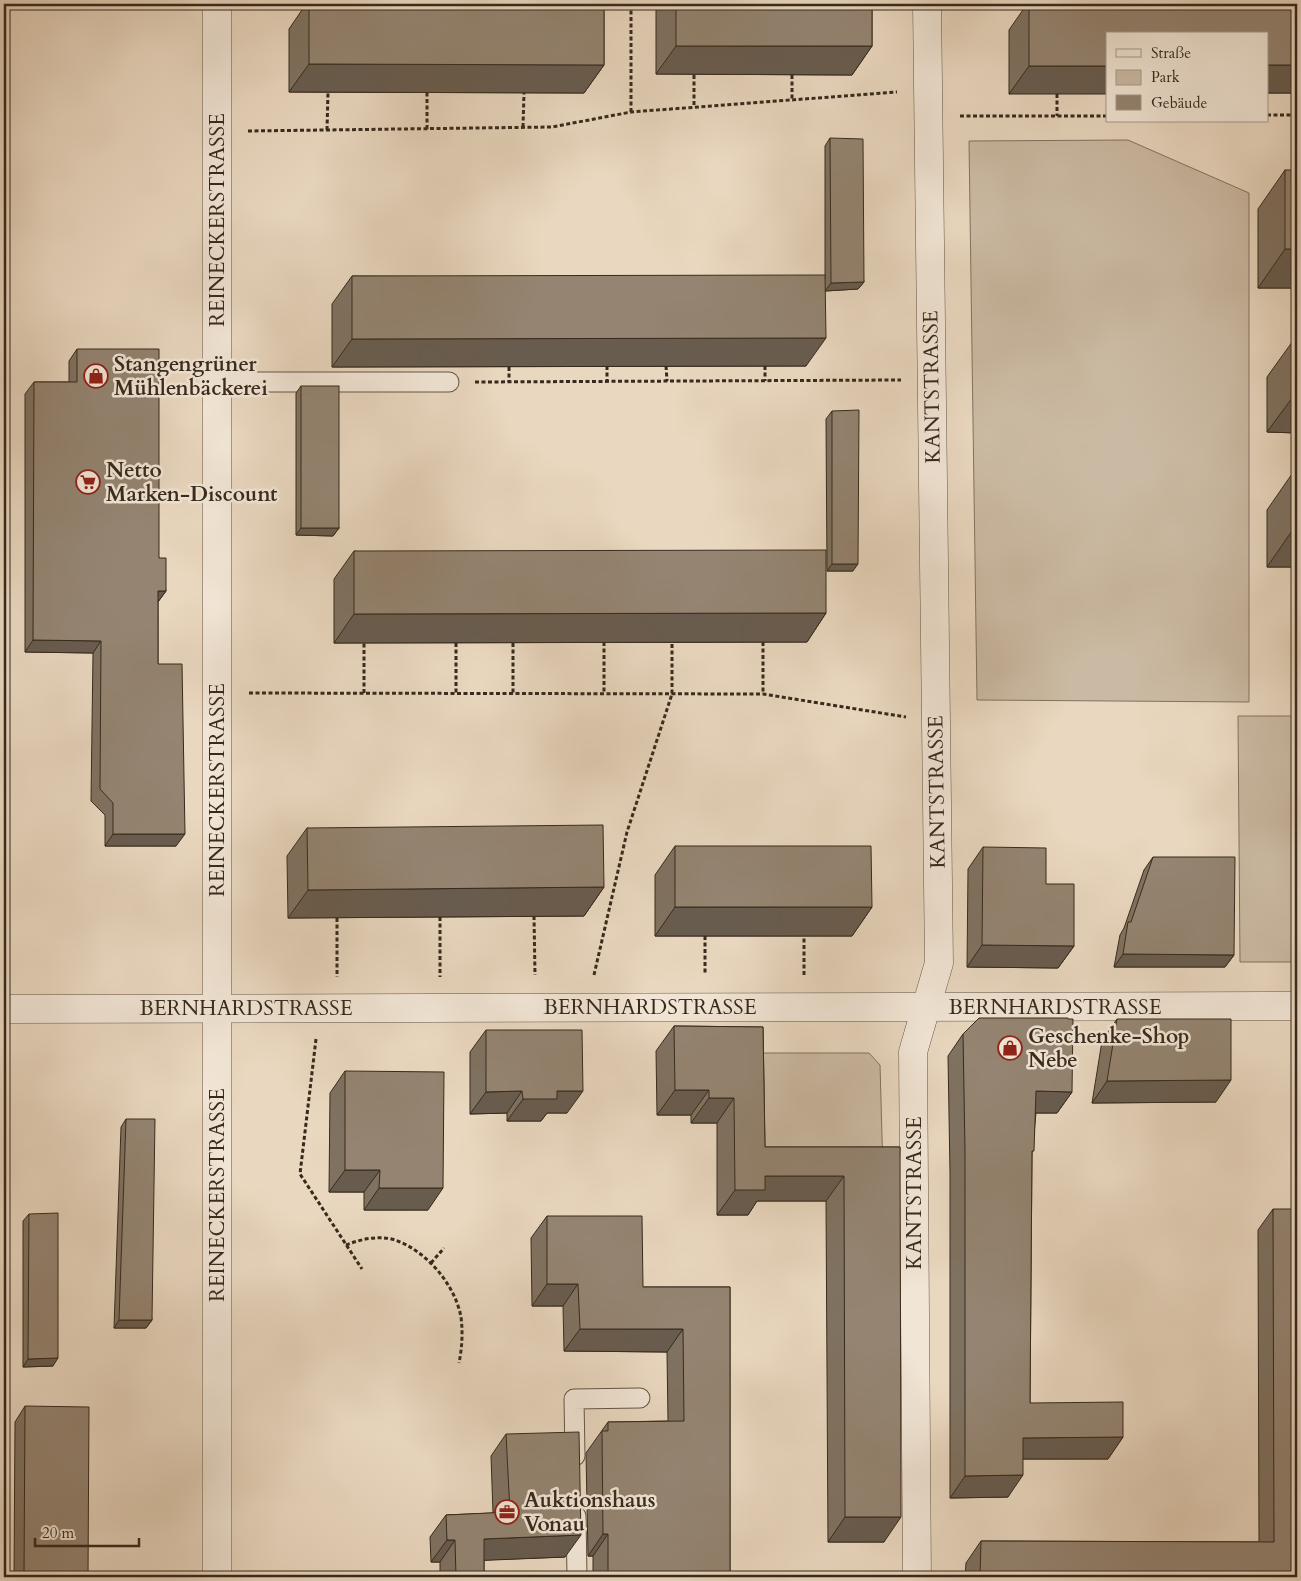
<svg xmlns="http://www.w3.org/2000/svg" width="1301" height="1581" font-family="Cardo,serif">
  <style>
    .green { fill: #cbbaa3; stroke: #817260 }
    .lines { fill: none; stroke-linecap: round; stroke-linejoin: round }
    .lane-casing { stroke: #645546; stroke-width: 21 }
    .street-casing { stroke: #645546; stroke-width: 29 }
    .path { stroke: #372a1d; stroke-width: 3; stroke-dasharray: 4 2.5; stroke-linecap: butt }
    .lane { stroke: #f1e5d5; stroke-width: 19 }
    .street { stroke: #f1e5d5; stroke-width: 28 }
    .wall { fill: #7f7261; stroke: #372a1d }
    .shaded-wall { fill: #685c4f; stroke: #372a1d }
    .building { fill: #948471; stroke: #372a1d }
    .labels { text-anchor: middle; dominant-baseline: central; stroke-width: 5; stroke-linejoin: round; paint-order: stroke }
    .street-label { font-size: 21px; fill: #372a1d; stroke: #f1e5d5 }
    .poi-label { font-size: 21px; font-weight: bold; fill: #372a1d; stroke: #f1e5d5; text-anchor: start }
  </style>
  <rect width="100%" height="100%" fill="#e9d7bf"/>
  <filter id="stains"><feTurbulence type="fractalNoise" baseFrequency=".004" numOctaves="4"/><feColorMatrix values="0 0 0 0 .2 0 0 0 0 .09 0 0 0 0 .02 0 0 0 .5 -.17"/></filter>
  <radialGradient id="worn" r=".72"><stop offset=".6" stop-color="#630" stop-opacity="0"/><stop offset="1" stop-color="#630" stop-opacity=".3"/></radialGradient>
  <!-- green -->
  <g class="green">
    <polygon points="1128,140 1249,193 1249,702 977,700 969,141"/>
    <polygon points="1238,716 1297,716 1297,962 1240,962"/>
    <polygon points="748,1053 869,1053 880,1065 883,1172 747,1148"/>
  </g>
  <g class="lines">
    <!-- lane casing -->
    <g class="lane-casing">
      <g id="lane">
        <polyline points="217,382 449,382"/>
        <polyline points="575,1456 574,1399 640,1398"/>
        <polyline points="576,1516 577,1577"/>
      </g>
    </g>
    <!-- street casing -->
    <g class="street-casing">
      <g id="street">
        <polyline points="4,1009 1297,1006"/>
        <polyline points="217,1577 217,4"/>
        <polyline points="917,1577 913,1052 939,963 927,4"/>
      </g>
    </g>
    <!-- path -->
    <g class="path">
      <polyline points="694,75 694,107"/>
      <polyline points="792,75 792,100"/>
      <polyline points="1057,94 1057,116"/>
      <polyline points="631,112 631,4"/>
      <polyline points="1267,115 1297,115"/>
      <polyline points="960,116 1107,116"/>
      <polyline points="523,127 524,93"/>
      <polyline points="427,129 427,92"/>
      <polyline points="327,130 328,92"/>
      <polyline points="248,131 552,127 631,112 897,92"/>
      <polyline points="607,366 607,381"/>
      <polyline points="666,366 667,381"/>
      <polyline points="765,366 765,381"/>
      <polyline points="509,367 509,382"/>
      <polyline points="475,382 901,380"/>
      <polyline points="604,642 604,693"/>
      <polyline points="763,642 763,694"/>
      <polyline points="456,643 456,693"/>
      <polyline points="513,643 513,693"/>
      <polyline points="249,693 763,694 906,717"/>
      <polyline points="364,693 364,643"/>
      <polyline points="534,916 535,975"/>
      <polyline points="440,917 440,977"/>
      <polyline points="337,918 337,977"/>
      <polyline points="705,936 705,975"/>
      <polyline points="594,975 627,832 672,694 672,642"/>
      <polyline points="804,975 804,936"/>
      <polyline points="316,1039 300,1174 362,1269"/>
      <path d="M346 1245C361 1239 379 1235 395 1240 427 1251 455 1285 461 1317 463 1333 462 1348 459 1363"/>
      <polyline points="431,1263 444,1248"/>
    </g>
    <!-- lane -->
    <use href="#lane" class="lane"/>
    <!-- street -->
    <use href="#street" class="street"/>
  </g>
  <!-- wall -->
  <g class="wall">
    <polygon points="306,4 604,4 604,65 584,93 289,92 289,29"/>
    <polygon points="660,4 872,4 872,46 852,75 656,74 656,9"/>
    <polygon points="1027,4 1297,4 1297,93 1267,93 1267,34 1009,94 1009,30"/>
    <polygon points="830,138 864,282 858,289 825,291 806,366 332,367 332,304 352,276 825,279 825,146"/>
    <polygon points="1285,170 1297,288 1258,288 1258,209"/>
    <polygon points="1295,338 1297,433 1267,432 1267,377"/>
    <polygon points="77,349 159,558 166,591 158,602 158,664 176,846 105,846 105,815 91,801 93,653 25,652 25,394 34,382 69,382 69,361"/>
    <polygon points="301,386 339,528 333,536 296,535 296,393"/>
    <polygon points="832,411 853,571 827,571 826,419"/>
    <polygon points="1294,471 1297,567 1267,567 1267,510"/>
    <polygon points="354,551 826,613 807,642 334,643 334,579"/>
    <polygon points="307,828 604,887 584,916 288,918 287,856"/>
    <polygon points="675,846 872,907 852,936 655,936 655,875"/>
    <polygon points="983,847 1046,884 1074,946 1058,968 967,967 968,869"/>
    <polygon points="1153,857 1234,955 1225,967 1114,967 1120,935 1124,928 1144,870"/>
    <polygon points="1117,1019 1216,1102 1092,1103 1102,1041"/>
    <polygon points="674,1026 763,1027 765,1147 900,1147 884,1542 828,1542 826,1201 757,1201 748,1215 717,1215 717,1123 691,1123 691,1115 657,1115 656,1051"/>
    <polygon points="486,1030 567,1113 547,1113 541,1121 507,1121 507,1113 470,1114 470,1052"/>
    <polygon points="963,1034 1072,1092 1057,1113 1036,1113 1032,1154 1030,1403 1123,1437 1108,1459 1023,1459 1008,1497 950,1498 950,1173 948,1056"/>
    <polygon points="345,1071 428,1210 364,1210 364,1192 329,1192 330,1093"/>
    <polygon points="126,1119 152,1320 146,1328 114,1328 121,1127"/>
    <polygon points="1273,1209 1297,1577 965,1577 966,1563 981,1541 1259,1542 1258,1230"/>
    <polygon points="29,1214 53,1366 23,1367 23,1221"/>
    <polygon points="547,1216 643,1287 730,1287 730,1577 593,1577 593,1556 588,1556 586,1453 608,1422 668,1421 667,1352 564,1351 563,1306 532,1306 531,1238"/>
    <polygon points="25,1406 88,1577 14,1577 15,1422"/>
    <polygon points="506,1434 565,1557 484,1560 484,1577 440,1577 440,1562 431,1562 430,1537 446,1515 493,1513 491,1456"/>
  </g>
  <!-- shaded-wall -->
  <g class="shaded-wall">
    <polygon points="676,46 872,46 852,75 656,74"/>
    <polygon points="309,64 604,65 584,93 289,92"/>
    <rect x="1267" y="65" width="30" height="28"/>
    <polygon points="1029,66 1107,66 1107,94 1009,94"/>
    <polygon points="1285,249 1297,249 1297,288 1258,288"/>
    <polygon points="864,282 858,289 825,291 831,283"/>
    <polygon points="826,338 806,366 332,367 352,339"/>
    <polygon points="1295,394 1297,394 1297,433 1267,432"/>
    <polygon points="301,528 339,528 333,536 296,535"/>
    <polygon points="1294,528 1297,528 1297,567 1267,567"/>
    <polygon points="832,564 858,564 853,571 827,571"/>
    <polygon points="158,591 166,591 157,603"/>
    <polygon points="826,613 807,642 334,643 354,614"/>
    <polygon points="33,640 101,641 93,653 25,652"/>
    <polygon points="113,834 185,834 176,846 105,846"/>
    <polygon points="604,887 584,916 288,918 308,890"/>
    <polygon points="675,907 872,907 852,936 655,936"/>
    <polygon points="982,945 1074,946 1058,968 967,967"/>
    <polygon points="1123,954 1234,955 1225,967 1114,967"/>
    <polygon points="1231,1080 1216,1102 1092,1103 1107,1081"/>
    <polygon points="675,1090 709,1090 691,1115 657,1115"/>
    <polygon points="522,1091 507,1113 470,1114 486,1092"/>
    <polygon points="557,1091 583,1091 567,1113 547,1113 541,1121 507,1121 523,1099"/>
    <polygon points="1036,1091 1072,1092 1057,1113 1021,1113"/>
    <polygon points="709,1098 734,1098 717,1123 691,1123"/>
    <polygon points="345,1170 380,1170 364,1192 329,1192"/>
    <polygon points="765,1176 844,1176 826,1201 757,1201 748,1215 717,1215 735,1190"/>
    <polygon points="379,1188 443,1188 428,1210 364,1210"/>
    <polygon points="547,1284 578,1284 563,1306 532,1306"/>
    <polygon points="119,1320 152,1320 146,1328 114,1328"/>
    <polygon points="580,1329 683,1329 667,1352 564,1351"/>
    <polygon points="58,1358 53,1366 23,1367 28,1359"/>
    <polygon points="1123,1437 1108,1459 1008,1459 1023,1438"/>
    <polygon points="1023,1475 1008,1497 950,1498 965,1476"/>
    <polygon points="845,1517 901,1517 884,1542 828,1542"/>
    <polygon points="603,1534 608,1534 593,1556 588,1556"/>
    <polygon points="581,1535 565,1557 469,1561 484,1539"/>
    <polygon points="447,1540 455,1540 440,1562 431,1562"/>
  </g>
  <!-- building -->
  <g class="building">
    <polygon points="309,4 604,4 604,65 309,64"/>
    <rect x="676" y="4" width="196" height="42"/>
    <polygon points="1029,4 1297,4 1297,65 1267,65 1267,34 1107,34 1107,66 1029,66"/>
    <polygon points="830,138 863,139 864,282 831,283"/>
    <rect x="1285" y="170" width="12" height="79"/>
    <polygon points="825,275 826,338 352,339 352,276"/>
    <rect x="1295" y="338" width="2" height="56"/>
    <polygon points="77,349 159,349 159,558 166,558 166,591 158,591 158,664 182,664 185,834 113,834 113,803 100,789 101,641 33,640 34,382 77,382"/>
    <rect x="301" y="386" width="38" height="142"/>
    <polygon points="859,410 858,564 832,564 832,411"/>
    <rect x="1294" y="471" width="3" height="57"/>
    <polygon points="826,550 826,613 354,614 354,551"/>
    <polygon points="603,825 604,887 308,890 307,828"/>
    <polygon points="675,846 871,846 872,907 675,907"/>
    <polygon points="983,847 1046,848 1046,884 1074,884 1074,946 982,945"/>
    <polygon points="1153,857 1235,857 1234,955 1123,954 1128,922 1131,922"/>
    <polygon points="979,1018 1068,1018 1068,1019 1073,1019 1072,1092 1036,1091 1034,1151 1032,1151 1030,1403 1123,1402 1123,1437 1023,1438 1023,1475 965,1476 965,1151 963,1034"/>
    <polygon points="1117,1019 1231,1019 1231,1080 1107,1081"/>
    <polygon points="674,1026 763,1027 765,1147 900,1147 901,1517 845,1517 844,1176 765,1176 765,1190 735,1190 734,1098 709,1098 709,1090 675,1090"/>
    <polygon points="486,1030 582,1030 583,1091 557,1091 557,1099 523,1099 522,1091 486,1092"/>
    <polygon points="345,1071 444,1072 443,1188 379,1188 380,1170 345,1170"/>
    <polygon points="126,1119 155,1119 152,1320 119,1320"/>
    <polygon points="1273,1209 1297,1209 1297,1577 980,1577 981,1541 1274,1542"/>
    <polygon points="58,1213 58,1358 28,1359 29,1214"/>
    <polygon points="547,1216 642,1216 643,1287 730,1287 730,1577 608,1577 608,1534 603,1534 602,1431 608,1431 608,1422 684,1421 683,1329 580,1329 578,1284 547,1284"/>
    <polygon points="25,1406 89,1407 88,1577 24,1577"/>
    <polygon points="579,1432 581,1535 484,1539 484,1577 456,1577 455,1540 447,1540 446,1515 510,1512 506,1434"/>
  </g>
  <!-- icons -->
  <defs>
    <g id="shop-ring" transform="scale(1.25)"><circle r="9.5" fill="#f1e5d5" stroke="#8f2418" stroke-width="1.5"/><path d="M-5-2.5h2.3a2.7 3.5 0 0 1 5.4 0H5L5.5 6h-11ZM-1.5-2.5h3a1.5 2.3 0 0 0-3 0Z" fill="#8f2418"/></g>
    <g id="supermarket-ring" transform="scale(1.25)"><circle r="9.5" fill="#f1e5d5" stroke="#8f2418" stroke-width="1.5"/><path d="M-6-5.5h2.5l.6 2H6L4.5 2H-2.5L-4.4-4H-6ZM-1.5 3.2a1.3 1.3 0 1 0 .1 0ZM3 3.2a1.3 1.3 0 1 0 .1 0Z" fill="#8f2418"/></g>
    <g id="office-ring" transform="scale(1.25)"><circle r="9.5" fill="#f1e5d5" stroke="#8f2418" stroke-width="1.5"/><path d="M-6-3h4V-5.5h4V-3h4V5H-6ZM-1-4.5V-3h2v-1.5ZM-6 0V1H6V0Z" fill="#8f2418"/></g>
  </defs>
  <g fill-rule="evenodd">
    <use href="#shop-ring" x="96" y="376"/>
    <use href="#supermarket-ring" x="88" y="482"/>
    <use href="#shop-ring" x="1010" y="1048"/>
    <use href="#office-ring" x="507" y="1512"/>
  </g>
  <g class="labels">
    <!-- street labels -->
    <g class="street-label">
      <text transform="translate(217 220) rotate(-90)">REINECKERSTRASSE</text>
      <text transform="translate(932 387) rotate(-91)">KANTSTRASSE</text>
      <text transform="translate(217 790) rotate(-90)">REINECKERSTRASSE</text>
      <text transform="translate(937 792) rotate(-91)">KANTSTRASSE</text>
      <text x="650" y="1007">BERNHARDSTRASSE</text>
      <text x="1055" y="1007">BERNHARDSTRASSE</text>
      <text x="246" y="1008">BERNHARDSTRASSE</text>
      <text transform="translate(914 1193) rotate(-90)">KANTSTRASSE</text>
      <text transform="translate(217 1195) rotate(-90)">REINECKERSTRASSE</text>
    </g>
    <!-- poi labels -->
    <g class="poi-label">
      <text x="114" y="364">Stangengrüner<tspan x="114" dy="24">Mühlenbäckerei</tspan></text>
      <text x="106" y="470">Netto<tspan x="106" dy="24">Marken-Discount</tspan></text>
      <text x="1028" y="1036">Geschenke-Shop<tspan x="1028" dy="24">Nebe</tspan></text>
      <text x="524" y="1500">Auktionshaus<tspan x="524" dy="24">Vonau</tspan></text>
    </g>
  </g>
  <!-- margin -->
  <rect width="1301" height="1581" fill="none" stroke="#e9d7bf" stroke-width="20"/>
  <rect x="5" y="5" width="1291" height="1571" fill="none" stroke="#372a1d" stroke-width="2.5"/>
  <rect x="10" y="10" width="1281" height="1561" fill="none" stroke="#372a1d"/>
  <!-- legend -->
  <rect x="1106" y="32" width="162" height="90" fill="#f1e5d5" stroke="#a79a8b"/>
  <rect x="1116" y="49" width="25" height="8" fill="#f1e5d5" stroke="#a79a8b"/>
  <text x="1151" y="58" font-size="15" fill="#372a1d">Straße</text>
  <rect x="1116" y="70" width="25" height="15" fill="#cbbaa3" stroke="#a79a8b"/>
  <text x="1151" y="82" font-size="15" fill="#372a1d">Park</text>
  <rect x="1116" y="95" width="25" height="15" fill="#948471" stroke="#a79a8b"/>
  <text x="1151" y="108" font-size="15" fill="#372a1d">Gebäude</text>
  <!-- scale -->
  <path d="M35 1538v8h104v-8" fill="none" stroke="#372a1d" stroke-width="2.5"/>
  <text x="42" y="1538" font-size="15" fill="#372a1d" stroke="#f1e5d5" stroke-width="4" paint-order="stroke">20 m</text>
  <rect width="100%" height="100%" filter="url(#stains)"/>
  <rect width="100%" height="100%" fill="url(#worn)"/>
</svg>
